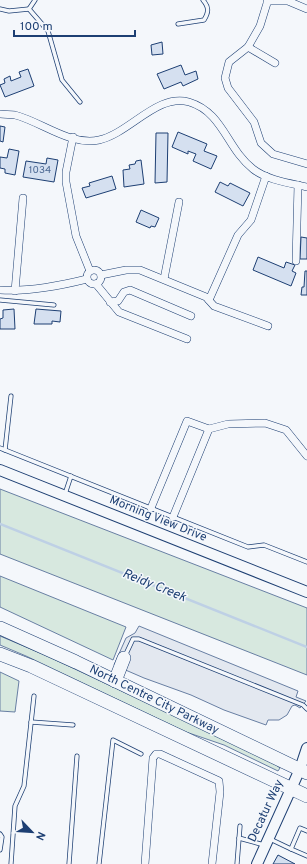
<svg xmlns="http://www.w3.org/2000/svg" width="307" height="864" font-family="Overpass,sans-serif">
  <style>
    .green { fill: #d7e8df; stroke: #687fa3 }
    .parking { fill: #e3e8f0; stroke: #687fa3 }
    .lines { fill: none; stroke-linecap: round; stroke-linejoin: round }
    .stream { stroke: #bed0e5; stroke-width: 2.5 }
    .building { fill: #d5e0f0; stroke: #1d3f73 }
    .lane-casing { stroke: #1d3f73; stroke-width: 5 }
    .street-casing { stroke: #1d3f73; stroke-width: 8 }
    .secondary-casing { stroke: #1d3f73; stroke-width: 12 }
    .highway-casing { stroke: #1d3f73; stroke-width: 14 }
    .lane { stroke: #f4f7fb; stroke-width: 3.5 }
    .street { stroke: #f4f7fb; stroke-width: 7 }
    .secondary { stroke: #f4f7fb; stroke-width: 10 }
    .highway { stroke: #f4f7fb; stroke-width: 13 }
    .labels { text-anchor: middle; dominant-baseline: central; stroke-width: 3; stroke-linejoin: round; paint-order: stroke }
    .number-label { font-size: 10px; fill: #4b6792 }
    .street-label { font-size: 12px; fill: #1d3f73; stroke: #f4f7fb }
    .water-label { font-size: 13px; font-style: italic; fill: #1d3f73; stroke: #f4f7fb }
  </style>
  <rect width="100%" height="100%" fill="#f4f7fb"/>
  <!-- green -->
  <g class="green">
    <polygon points="0,489 307,608 307,675 0,554"/>
    <polygon points="0,576 126,627 113,660 0,607"/>
    <polygon points="0,636 45,655 271,761 280,768 278,771 224,745 186,732 26,656 0,645"/>
    <polygon points="0,672 19,681 15,712 0,711"/>
  </g>
  <!-- parking -->
  <polygon class="parking" points="139,626 298,691 296,697 306,701 300,708 295,705 292,706 287,715 279,720 268,720 266,725 224,710 191,695 144,678 114,665 126,638 135,633"/>
  <g class="lines">
    <!-- stream -->
    <polyline class="stream" points="0,524 307,647"/>
  </g>
  <!-- building -->
  <g class="building">
    <polygon points="162,42 163,54 152,55 151,45"/>
    <polygon points="181,65 185,75 196,71 198,79 183,86 181,82 164,89 157,74"/>
    <polygon points="28,69 34,86 5,97 0,85 5,83 4,79 10,76 11,81 21,77 19,72"/>
    <polygon points="0,126 5,127 3,142 0,141"/>
    <polygon points="178,132 207,144 204,151 217,156 211,169 193,161 196,154 188,151 188,154 172,147"/>
    <polygon points="156,133 168,133 167,182 155,183"/>
    <polygon points="9,149 19,151 15,175 5,173 5,169 0,168 0,157 7,158"/>
    <polygon points="47,158 58,160 54,182 23,177 26,161 46,164"/>
    <polygon points="141,160 144,184 124,187 123,170 130,169 129,165 135,164 136,161"/>
    <polygon points="112,176 116,189 86,198 82,188 90,186 89,183"/>
    <polygon points="220,182 228,186 230,183 250,193 243,206 215,192"/>
    <polygon points="141,210 159,218 155,227 151,226 150,228 136,222"/>
    <polygon points="301,237 307,238 307,259 300,259"/>
    <polygon points="258,257 284,268 286,262 295,265 292,271 296,273 291,286 253,270"/>
    <polygon points="305,271 307,271 307,295 301,295 302,287 304,287"/>
    <polygon points="14,309 15,329 0,329 0,319 3,318 3,310"/>
    <polygon points="36,309 61,311 60,322 52,321 52,324 34,324"/>
    <polygon points="278,855 295,864 273,864"/>
  </g>
  <g class="lines">
    <!-- lane casing -->
    <g class="lane-casing">
      <g id="lane">
        <polyline points="35,0 29,9 48,31 62,80 80,102"/>
        <polyline points="0,9 9,11 29,9"/>
        <path d="M178 24 204 20C209 12 209 7 203 0"/>
        <polyline points="0,300 54,305"/>
        <polyline points="0,448 248,547 264,545 307,562"/>
        <polyline points="5,450 11,396"/>
        <polyline points="65,494 71,476"/>
        <polyline points="125,656 133,639 139,639 303,705 307,709"/>
        <polyline points="31,722 73,725"/>
        <polyline points="307,831 300,828 291,849 307,856"/>
        <polyline points="0,834 2,837 0,850"/>
        <polyline points="239,838 264,845"/>
        <polyline points="270,839 291,849"/>
        <polyline points="11,864 15,806 24,786 34,696"/>
        <polyline points="69,864 77,756"/>
        <polyline points="99,864 113,740 141,754"/>
        <polyline points="237,864 240,826"/>
      </g>
    </g>
    <!-- street casing -->
    <g class="street-casing">
      <g id="street">
        <polyline points="268,0 260,26 248,47 229,62 225,78 228,88 254,122 261,143 273,154 307,164"/>
        <polyline points="267,1 288,1 307,9"/>
        <polyline points="248,47 275,63"/>
        <path d="M0 114C5 115 10 114 15 115 42 122 70 146 99 140 130 133 157 93 189 102 223 112 227 149 253 169 267 180 289 183 307 187"/>
        <polyline points="73,137 66,172 66,182 76,236 90,271"/>
        <polyline points="296,261 298,185"/>
        <circle cx="94" cy="277" r="7"/>
        <polyline points="101,275 126,270 140,270 206,297 214,306 268,326"/>
        <polyline points="164,279 179,202"/>
        <polyline points="96,284 119,312 187,339"/>
        <path d="M0 290C29 292 59 286 87 279"/>
        <polyline points="15,291 23,198"/>
        <polyline points="209,300 238,235 251,220 266,176"/>
        <polyline points="110,302 118,301 124,292 130,290 191,316"/>
        <polyline points="151,508 187,421 209,429 228,424 265,423 286,430 307,456"/>
        <polyline points="173,517 209,429"/>
        <polyline points="145,864 153,758 156,754 160,754 219,781 220,792 212,864"/>
      </g>
    </g>
    <!-- secondary casing -->
    <g class="secondary-casing">
      <g id="secondary">
        <polyline points="0,470 307,592"/>
        <polyline points="257,864 300,769 307,748"/>
      </g>
    </g>
    <!-- highway casing -->
    <g class="highway-casing">
      <g id="highway">
        <polyline points="0,628 76,662 307,773"/>
        <polyline points="0,654 31,666 307,796"/>
        <polyline points="115,681 124,658"/>
      </g>
    </g>
    <!-- lane -->
    <use href="#lane" class="lane"/>
    <!-- street -->
    <use href="#street" class="street"/>
    <!-- secondary -->
    <use href="#secondary" class="secondary"/>
    <!-- highway -->
    <use href="#highway" class="highway"/>
  </g>
  <g class="labels">
    <!-- number labels -->
    <g class="number-label">
      <text x="40" y="170">1034</text>
    </g>
    <!-- street labels -->
    <g class="street-label">
      <text transform="translate(158 519) rotate(22)">Morning View Drive</text>
      <text transform="translate(154 700) rotate(26)">North Centre City Parkway</text>
      <text transform="translate(266 811) rotate(-65)">Decatur Way</text>
    </g>
    <!-- water labels -->
    <g class="water-label">
      <text transform="translate(154 586) rotate(22)">Reidy Creek</text>
    </g>
  </g>
  <!-- north arrow -->
  <g transform="translate(32 832) rotate(115)" stroke="#f4f7fb" stroke-width="3" paint-order="stroke">
  <path d="M0-3L7 15L0 10L-7 15Z" fill="#1d3f73"/>
  <text y="-6" font-size="11" font-weight="bold" text-anchor="middle" fill="#1d3f73">N</text>
  </g>
  <!-- scale -->
  <path d="M14 30v6h121v-6" fill="none" stroke="#1d3f73" stroke-width="2"/>
  <text x="20" y="30" font-size="12" fill="#1d3f73" stroke="#f4f7fb" stroke-width="3" paint-order="stroke">100 m</text>
</svg>
